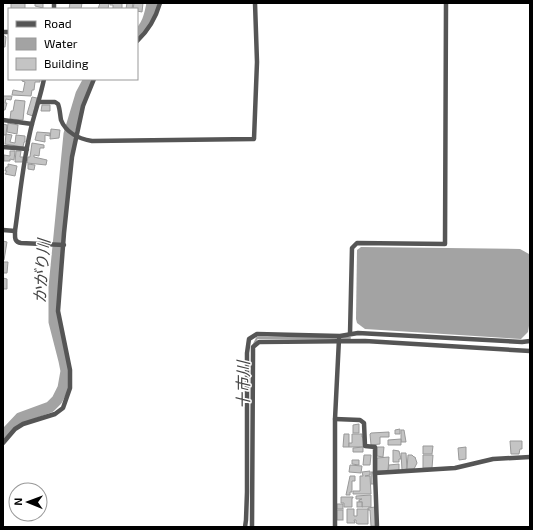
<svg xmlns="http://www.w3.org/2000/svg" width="533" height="530" font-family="'Exo 2','Noto Sans JP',sans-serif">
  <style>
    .water { fill: #a3a3a3 }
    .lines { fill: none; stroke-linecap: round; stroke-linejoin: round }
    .stream { stroke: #a3a3a3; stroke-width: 2 }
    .river { stroke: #a3a3a3; stroke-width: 11 }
    .building { fill: #c4c4c4; stroke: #999 }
    .minor { stroke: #555; stroke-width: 4.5 }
    .labels { text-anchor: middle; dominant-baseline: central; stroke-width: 3; stroke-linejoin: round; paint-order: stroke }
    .water-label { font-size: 16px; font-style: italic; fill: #444; stroke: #fff }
  </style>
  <rect width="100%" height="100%" fill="#fff"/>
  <!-- water -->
  <polygon class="water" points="361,247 520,249 529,254 529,326 528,332 521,339 365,329 357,323 356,319 357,250"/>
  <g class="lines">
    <!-- stream -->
    <polyline class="stream" points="253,346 257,338 350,338"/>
    <!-- river -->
    <g class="river">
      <path d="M137 35C147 27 150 15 152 3"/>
      <polyline points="3,436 20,418 50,407 57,400 63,388 66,371 64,361 54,322 54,287 69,134 81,94 89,79"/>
    </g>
  </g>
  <!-- building -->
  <g class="building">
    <rect x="11" y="3" width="14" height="6"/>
    <polygon points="35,3 43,3 43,8 35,6"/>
    <polygon points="70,3 82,3 81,9 69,9"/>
    <polygon points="100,3 109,3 108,9 98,9"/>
    <polygon points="110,3 122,3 122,9 113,9 113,5 110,5"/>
    <polygon points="127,3 133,3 132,9 126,9"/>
    <polygon points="134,3 143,3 142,12 137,11 137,9 133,9"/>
    <polygon points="3,35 6,37 5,47 3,47"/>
    <polygon points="22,79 40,79 40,82 35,82 34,90 32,90 31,96 12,95 13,90 23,92 25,82 22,81"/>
    <polygon points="3,96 12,96 11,100 6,99 5,103 7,103 5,110 3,110"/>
    <polygon points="32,97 37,98 33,116 27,114"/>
    <polygon points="15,100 25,101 23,120 10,119 11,111 13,111"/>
    <polygon points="42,105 50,105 50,111 41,111"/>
    <polygon points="8,123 18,125 17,134 7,132"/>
    <polygon points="3,124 7,125 6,135 3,135"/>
    <polygon points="51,129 60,130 59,138 50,139"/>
    <polygon points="37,132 50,133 50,136 45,135 45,142 35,140"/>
    <polygon points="6,134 12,135 10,142 15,143 16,135 25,136 25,142 24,142 23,147 5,144"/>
    <polygon points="32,143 44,145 44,148 40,148 39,156 34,155 34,157 47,160 46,165 27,163 28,157 30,157"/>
    <polygon points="10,151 15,151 14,160 10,159 10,161 4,161 4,155 10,156"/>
    <polygon points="16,151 21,151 20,157 23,157 23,162 15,162"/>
    <polygon points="8,164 17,166 15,176 5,174 7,171 5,171 6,167 8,167"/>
    <polygon points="28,164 35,165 34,170 28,169"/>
    <polygon points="3,241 7,242 4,260 3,260"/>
    <polygon points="3,262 8,262 7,273 3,273"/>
    <polygon points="3,278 7,279 7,289 3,289"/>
    <polygon points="359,424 359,433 353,433 353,425"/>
    <polygon points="400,429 400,434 395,434 395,430"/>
    <polygon points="401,430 404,430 406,442 401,442"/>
    <polygon points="389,432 389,437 380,437 380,444 371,445 370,434 371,433"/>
    <polygon points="344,434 349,434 349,447 343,447"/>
    <polygon points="352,434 362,434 362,437 363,437 364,447 349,447 349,443 352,443"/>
    <polygon points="401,439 401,445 388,445 388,440"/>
    <polygon points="510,441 522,441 522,449 520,449 519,454 511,454"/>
    <polygon points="423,446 433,446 432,454 423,454"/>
    <polygon points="363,447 363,452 353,452 353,448"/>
    <polygon points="377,447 384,447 383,457 377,456"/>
    <polygon points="466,447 466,459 459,460 458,448"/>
    <polygon points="393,450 399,451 401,459 399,459 399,462 393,462"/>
    <polygon points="401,453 406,453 407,469 402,470"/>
    <polygon points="364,455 371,455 370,465 363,465"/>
    <polygon points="408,455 412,455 414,457 415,457 417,463 414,469 407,469"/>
    <polygon points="423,455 433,455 432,468 423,468"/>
    <polygon points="389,457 388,471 377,471 377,458"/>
    <polygon points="352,460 359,460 359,465 352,464"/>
    <polygon points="399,464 399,470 388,471 389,465"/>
    <polygon points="350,465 362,466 361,473 349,472"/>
    <polygon points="370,471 370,475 365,476 370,476 371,494 353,494 353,491 360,491 360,476 363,476 362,472"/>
    <polygon points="371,472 373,472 374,484 371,484"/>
    <polygon points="350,476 355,476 355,481 352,481 352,492 350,492 350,495 346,495"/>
    <polygon points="371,495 371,507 362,507 362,502 359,502 359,500 362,499 356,499 356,496"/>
    <polygon points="341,497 353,497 353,498 352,498 352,507 344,507 344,503 341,503"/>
    <rect x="357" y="502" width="5" height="5"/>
    <rect x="337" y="504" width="6" height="5"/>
    <polygon points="375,507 376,526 371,526 370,510 368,510 368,508"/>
    <polygon points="347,509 354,509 354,516 357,516 357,509 368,509 368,524 358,524 356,523 356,520 354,520 355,523 347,523"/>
    <rect x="337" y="510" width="6" height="10"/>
  </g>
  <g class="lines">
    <!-- minor -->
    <g class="minor">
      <polyline points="54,9 54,3"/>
      <polyline points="3,32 9,32"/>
      <path d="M137 41C148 31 156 17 160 3"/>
      <path d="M44 79C41 94 36 109 32 124 23 159 20 196 15 231 15 237 14 242 21 243L64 245"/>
      <path d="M39 102H55L58 104C60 109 60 115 61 120 66 133 80 139 92 141L254 139 257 62 255 3"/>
      <polyline points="3,120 32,124"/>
      <polyline points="3,147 27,149"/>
      <polyline points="3,230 15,231"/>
      <polyline points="350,334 352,248 357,243 445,244 446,3"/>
      <polyline points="335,419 360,420 364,423 365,446 375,447 375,473 377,527"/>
      <polyline points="3,443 15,429 23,424 55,414 63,408 70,388 70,370 58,311 64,233 72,157 83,106 94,79"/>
      <polyline points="375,473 455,468 493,459 530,457"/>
      <polyline points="245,527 246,520 247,492 247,353 249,339 257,334 340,336 358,333 522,342 530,341"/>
      <polyline points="252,527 253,354 253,347 259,342 365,341 530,351"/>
      <polyline points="335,527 335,419 339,339"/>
    </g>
  </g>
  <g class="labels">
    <!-- water labels -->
    <g class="water-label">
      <text transform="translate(41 271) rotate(-86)">かがり川</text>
      <text transform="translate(242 385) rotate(-90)">十市川</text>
    </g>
  </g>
  <!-- border -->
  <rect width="533" height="530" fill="none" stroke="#000000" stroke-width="8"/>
  <!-- legend -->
  <rect x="8" y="8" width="130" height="72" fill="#ffffff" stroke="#999999"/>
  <rect x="16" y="21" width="20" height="6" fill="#555555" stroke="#999999"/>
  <text x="44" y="28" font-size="12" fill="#000000">Road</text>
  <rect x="16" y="38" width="20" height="12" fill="#a3a3a3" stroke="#999999"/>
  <text x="44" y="48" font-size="12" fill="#000000">Water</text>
  <rect x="16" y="58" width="20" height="12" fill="#c4c4c4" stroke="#999999"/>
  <text x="44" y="68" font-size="12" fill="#000000">Building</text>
  <!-- north arrow -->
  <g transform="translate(28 502) rotate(271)"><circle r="19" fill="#ffffff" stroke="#999999"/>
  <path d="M0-3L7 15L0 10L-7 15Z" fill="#000000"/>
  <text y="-6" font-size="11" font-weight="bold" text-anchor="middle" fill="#000000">N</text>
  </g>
</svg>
